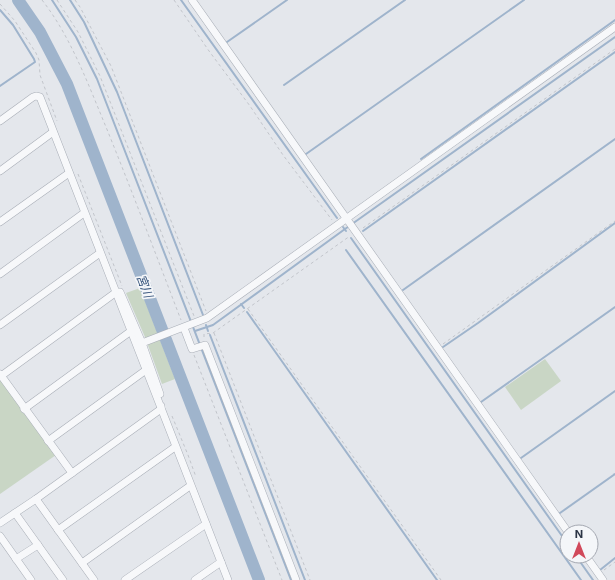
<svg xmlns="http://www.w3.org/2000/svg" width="615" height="580" font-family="Inter,'Noto Sans JP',sans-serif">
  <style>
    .green { fill: #c9d6c5 }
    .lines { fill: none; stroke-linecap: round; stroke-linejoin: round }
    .stream { stroke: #9fb4cc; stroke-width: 2 }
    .river { stroke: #9fb4cc; stroke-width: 12 }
    .street-casing { stroke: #a9aeb7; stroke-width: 8 }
    .path { stroke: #c2c5cb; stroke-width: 1; stroke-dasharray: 3 3; stroke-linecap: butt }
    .street { stroke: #f7f8fa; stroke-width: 7 }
    .labels { text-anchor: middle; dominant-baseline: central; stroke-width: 3.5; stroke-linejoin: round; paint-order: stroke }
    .water-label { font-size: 12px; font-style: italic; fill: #34527a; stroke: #f4f6f9 }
  </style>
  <rect width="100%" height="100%" fill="#e4e7ec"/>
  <!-- green -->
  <g class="green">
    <polygon points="140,288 175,379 162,384 145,337 126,293"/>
    <polygon points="545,359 561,381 521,410 505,387"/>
    <polygon points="0,378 56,455 0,494"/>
  </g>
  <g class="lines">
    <!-- stream -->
    <g class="stream">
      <polyline points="52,0 76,37 97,79 291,580"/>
      <polyline points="70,0 84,22 117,92 203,315"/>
      <polyline points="181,0 337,218"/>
      <polyline points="0,10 13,25 34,59 35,62 0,86"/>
      <polyline points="227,42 287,0"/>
      <polyline points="284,85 405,0"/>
      <polyline points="306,154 524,0"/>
      <polyline points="421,159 615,20"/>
      <polyline points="343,227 346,231"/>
      <polyline points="363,231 615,52"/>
      <polyline points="351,238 567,543"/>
      <polyline points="346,250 581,580"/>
      <polyline points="403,290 615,139"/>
      <polyline points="241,304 244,308"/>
      <polyline points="247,312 437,580"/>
      <polyline points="206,325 208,331"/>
      <polyline points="195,331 213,325 345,229 615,37"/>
      <polyline points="210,335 305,580"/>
      <polyline points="443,347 478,323 615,223"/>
      <polyline points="481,402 615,307"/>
      <polyline points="521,458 615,391"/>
      <polyline points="560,513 615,474"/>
      <polyline points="576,556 593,580"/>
      <polyline points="600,570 615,558"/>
    </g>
    <!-- river -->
    <polyline class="river" points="18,0 40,32 67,84 259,580"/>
    <!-- street casing -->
    <g class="street-casing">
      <g id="street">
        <polyline points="192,0 568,532"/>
        <polyline points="0,121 33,97 36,96 40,97 228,580"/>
        <polyline points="0,171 53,132"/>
        <polyline points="0,222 69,173"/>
        <polyline points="0,274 84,213"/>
        <polyline points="0,325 100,253"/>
        <polyline points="184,328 192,349 205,345 296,580"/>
        <polyline points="142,343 207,318 615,27"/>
        <polyline points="0,374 72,473"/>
        <polyline points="1,376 115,293 120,292 142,343 160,394"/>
        <polyline points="24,409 131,331"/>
        <polyline points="48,441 146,370"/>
        <polyline points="36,499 94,580"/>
        <polyline points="15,513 63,580"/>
        <polyline points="0,523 36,499 161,409 161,406"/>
        <polyline points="58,530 175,447"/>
        <polyline points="0,536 31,580"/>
        <polyline points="586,556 603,580"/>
        <polyline points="16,559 38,545"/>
        <polyline points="82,563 190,486"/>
        <polyline points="125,580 206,524"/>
        <polyline points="195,580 221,562"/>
      </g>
    </g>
    <!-- path -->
    <g class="path">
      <path d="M42 0C71 37 88 84 106 127 132 191 156 255 181 320"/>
      <polyline points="57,0 78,32 100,76 194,316"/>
      <polyline points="75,0 80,7 111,66 206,311"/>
      <polyline points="174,0 209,51 250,106 283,155 332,220"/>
      <polyline points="0,4 15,21 36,53 39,60 40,75 57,121"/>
      <polyline points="78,174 122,286"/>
      <polyline points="363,228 615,49"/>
      <polyline points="248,309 441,580"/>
      <polyline points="214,333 310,580"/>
      <polyline points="204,337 204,334 213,333 350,236"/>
      <polyline points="443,344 615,221"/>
      <polyline points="194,355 282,580"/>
      <polyline points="172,416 188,455 196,477"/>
      <polyline points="604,570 615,562"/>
    </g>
    <!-- street -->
    <use href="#street" class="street"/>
  </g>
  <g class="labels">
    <!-- water labels -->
    <g class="water-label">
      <text transform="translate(145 286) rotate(69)">宮川</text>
    </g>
  </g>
  <!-- north arrow -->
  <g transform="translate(579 544)"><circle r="19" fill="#f4f6f9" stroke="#a4a8b1"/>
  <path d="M0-3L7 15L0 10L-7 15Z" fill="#d1495b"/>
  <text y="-6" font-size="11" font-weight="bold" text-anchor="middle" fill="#2b3445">N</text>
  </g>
</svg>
